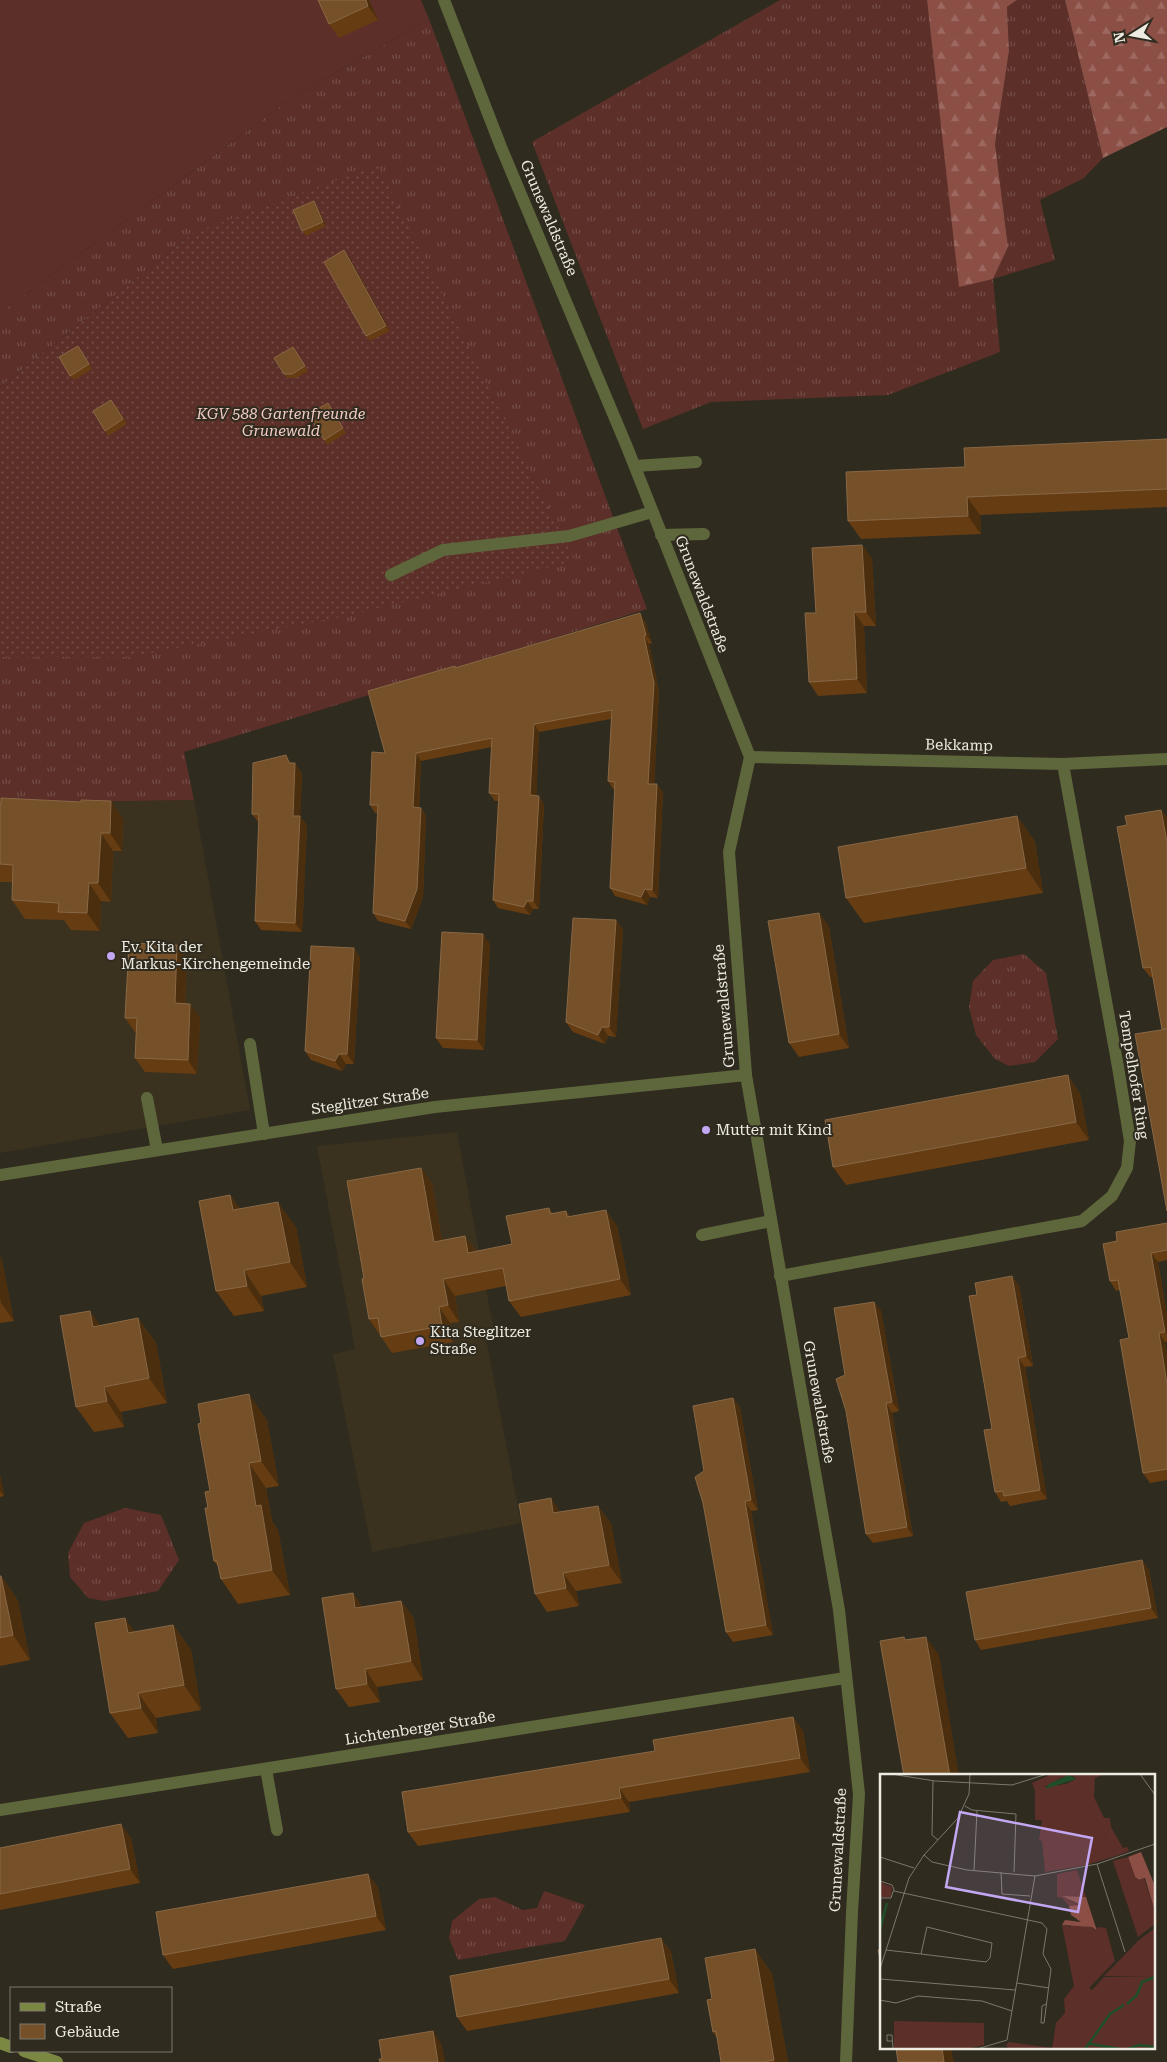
<svg xmlns="http://www.w3.org/2000/svg" width="1167" height="2062" font-family="'Roboto Serif',serif">
  <style>
    .built { fill: #3a321f }
    .grass { fill: url(#grass-tufts) }
    .forest { fill: url(#forest-firs) }
    .garden { fill: url(#garden-dots) }
    .pitch { fill: #5c2f29 }
    .lines { fill: none; stroke-linecap: round; stroke-linejoin: round }
    .lane { stroke: #5e673c; stroke-width: 12 }
    .street { stroke: #5e673c; stroke-width: 12 }
    .secondary { stroke: #7b8841; stroke-width: 12 }
    .wall { fill: #663d13 }
    .shaded-wall { fill: #4a2e0e }
    .building { fill: #755029; stroke: #886846 }
    .poi-dot { fill: #c3a7f2; stroke: #302b1f; stroke-width: 2 }
    .labels { text-anchor: middle; dominant-baseline: central; stroke-width: 4; stroke-linejoin: round; paint-order: stroke }
    .street-label { font-size: 15px; fill: #eeebe2; stroke: #302b1f }
    .park-label { font-size: 15px; font-style: italic; fill: #f3ccc5; stroke: #302b1f }
    .poi-label { font-size: 15px; fill: #eeebe2; stroke: #302b1f; text-anchor: start }
    .inset-river { fill: none; stroke: #1f4f28; stroke-width: 2.5 }
    .inset-road { fill: none; stroke: #7c786d; stroke-width: 1 }
    .view { fill: #c3a7f2; fill-opacity: 0.15; stroke: #c3a7f2; stroke-width: 2.5 }
    .inset-edge { fill: none; stroke: #eeebe2; stroke-width: 2.5 }
  </style>
  <defs>
    <pattern id="grass-tufts" width="24" height="20" patternUnits="userSpaceOnUse" patternTransform="scale(1.25)"><rect width="24" height="20" fill="#5c2f29"/><path d="M3 7l-1-3M5 7V3M7 7l1-3M15 17l-1-3M17 17v-4M19 17l1-3" fill="none" stroke="#744d48"/></pattern>
    <pattern id="forest-firs" width="22" height="20" patternUnits="userSpaceOnUse" patternTransform="scale(1.25)"><rect width="22" height="20" fill="#8b4f46"/><path d="M5 1l3.5 6h-7zM16 11l3.5 6h-7z" fill="#9c6860"/></pattern>
    <pattern id="garden-dots" width="8" height="8" patternUnits="userSpaceOnUse" patternTransform="scale(1.25)"><rect width="8" height="8" fill="#5c2f29"/><path d="M2 2h.1M6 6h.1" fill="none" stroke="#744d48" stroke-width="1.8" stroke-linecap="round"/></pattern>
  </defs>
  <rect width="100%" height="100%" fill="#302b1f"/>
  <!-- built -->
  <g class="built">
    <polygon points="194,800 250,1110 0,1153 0,803"/>
    <polygon points="457,1132 494,1331 485,1333 521,1523 372,1552 333,1354 355,1349 317,1146"/>
  </g>
  <!-- grass -->
  <g class="grass">
    <polygon points="780,0 927,0 960,286 993,279 1008,247 995,144 1009,51 1007,7 1017,0 1065,0 1103,158 1084,178 1040,200 1055,260 993,279 1000,352 888,395 711,402 643,429 532,142"/>
    <polygon points="429,19 647,609 184,752 194,800 0,803 0,657 130,657 193,233 0,387 0,313 293,97"/>
    <polygon points="1024,954 1046,973 1058,1039 1035,1062 1009,1066 995,1059 976,1035 969,1007 973,981 993,960"/>
    <polygon points="125,1508 161,1515 179,1560 158,1591 105,1601 88,1598 70,1577 68,1553 84,1523"/>
    <polygon points="544,1891 585,1905 565,1941 458,1960 449,1938 452,1921 479,1899 495,1897 523,1910 537,1908"/>
  </g>
  <!-- forest -->
  <g class="forest">
    <polygon points="927,0 1017,0 1007,7 1009,51 995,144 1008,247 993,279 959,287"/>
    <polygon points="1065,0 1167,0 1167,127 1103,158"/>
  </g>
  <!-- garden -->
  <polygon class="garden" points="378,165 575,561 346,616 130,657 0,657 0,387 193,233"/>
  <!-- pitch -->
  <polygon class="pitch" points="0,0 421,0 429,19 293,97 0,313"/>
  <g class="lines">
    <!-- lane -->
    <g class="lane">
      <polyline points="635,466 696,462"/>
      <polyline points="661,535 704,534"/>
      <polyline points="391,575 443,550 569,536 652,512"/>
      <polyline points="250,1044 264,1134"/>
      <polyline points="147,1098 157,1150"/>
      <polyline points="702,1235 771,1221"/>
      <polyline points="266,1769 277,1830"/>
    </g>
    <!-- street -->
    <g class="street">
      <polyline points="444,0 501,147 627,447 750,757 729,852 746,1075 839,1610 859,1794 852,1912 846,2062"/>
      <polyline points="750,757 1063,764 1167,759"/>
      <polyline points="0,1175 435,1107 746,1075"/>
      <polyline points="780,1276 1082,1221 1112,1196 1127,1168 1130,1141 1118,1067 1063,764"/>
      <polyline points="0,1810 845,1678"/>
    </g>
    <!-- secondary -->
    <g class="secondary">
      <polyline points="0,2043 11,2047"/>
      <polyline points="24,2051 57,2062"/>
    </g>
  </g>
  <!-- wall -->
  <g class="wall">
    <polygon points="318,0 369,0 378,20 339,38 329,24"/>
    <polygon points="317,206 326,226 306,236 302,231"/>
    <polygon points="344,250 390,331 370,341 366,336"/>
    <polygon points="78,346 92,369 74,380 70,376"/>
    <polygon points="293,347 308,371 296,378 287,378 274,358"/>
    <polygon points="328,403 346,433 327,445 324,440"/>
    <polygon points="115,404 127,424 108,436 105,431"/>
    <polygon points="1167,439 1167,507 980,515 981,534 861,539 848,521 965,467"/>
    <polygon points="862,545 872,559 876,626 864,626 867,693 818,696 809,682 816,613"/>
    <polygon points="645,621 652,643 649,644 659,691 654,784 663,792 658,898 650,897 647,905 615,896 610,888 615,789 613,789 608,781 611,719 539,732 536,796 544,804 539,909 533,909 530,915 498,908 493,900 498,801 495,801 489,793 492,747 421,761 419,807 421,808 426,816 423,897 411,929 378,921 373,913 377,813 375,813 370,805 455,666 456,668"/>
    <polygon points="286,755 291,763 302,773 300,816 307,826 302,932 261,930 255,921 259,823 252,814"/>
    <polygon points="0,803 123,819 122,851 113,851 111,902 101,901 100,931 71,930 64,920 25,919 12,900 13,882 0,882"/>
    <polygon points="1161,810 1167,818 1167,1211 1162,1030 1153,977 1150,977 1143,968 1127,825"/>
    <polygon points="1017,816 1035,842 1043,893 864,923 846,898"/>
    <polygon points="819,913 829,927 849,1048 799,1057 789,1043"/>
    <polygon points="616,920 623,930 616,1037 608,1036 605,1044 573,1032 566,1022"/>
    <polygon points="490,944 484,1050 443,1048 436,1038"/>
    <polygon points="354,948 360,958 354,1064 346,1064 342,1071 311,1060 305,1051"/>
    <polygon points="187,959 185,1004 200,1018 197,1074 145,1072 135,1058 136,1032 135,1032 125,1018"/>
    <polygon points="1080,1093 1089,1140 846,1185 833,1167"/>
    <polygon points="421,1168 432,1184 442,1240 465,1236 476,1251 512,1244 549,1208 553,1214 566,1211 570,1217 617,1226 631,1295 521,1317 509,1301 506,1286 455,1296 459,1322 450,1323 453,1342 392,1353 369,1319 364,1278"/>
    <polygon points="230,1195 240,1209 296,1227 307,1287 261,1296 264,1311 234,1316 216,1291"/>
    <polygon points="1167,1223 1167,1260 1158,1262 1167,1315 1167,1342 1165,1342 1167,1353 1167,1480 1150,1483 1143,1473 1129,1338 1120,1290 1116,1291 1110,1281 1117,1241"/>
    <polygon points="0,1257 2,1261 14,1321 0,1323"/>
    <polygon points="1019,1285 1033,1366 1025,1367 1047,1499 1010,1506 1007,1501 1001,1502 995,1492"/>
    <polygon points="874,1302 881,1311 899,1411 892,1413 913,1536 873,1543 866,1534 845,1375"/>
    <polygon points="138,1318 156,1343 167,1403 121,1412 124,1427 94,1432 76,1407 101,1325"/>
    <polygon points="733,1398 740,1408 758,1510 751,1511 773,1635 733,1642 726,1632 704,1471"/>
    <polygon points="267,1420 279,1486 266,1488 272,1521 278,1530 290,1595 238,1604 221,1579 219,1568 214,1561 208,1508 210,1491"/>
    <polygon points="0,1475 4,1496 0,1497"/>
    <polygon points="598,1506 611,1524 622,1583 576,1591 579,1606 547,1612 535,1594 560,1512"/>
    <polygon points="1142,1560 1149,1570 1158,1618 981,1650 975,1640"/>
    <polygon points="0,1576 1,1576 18,1601 30,1660 0,1666"/>
    <polygon points="353,1593 362,1607 401,1601 414,1619 423,1680 377,1687 380,1702 349,1707 336,1689"/>
    <polygon points="173,1625 191,1650 201,1710 156,1718 158,1733 128,1738 110,1713"/>
    <polygon points="793,1717 803,1731 810,1772 629,1802 630,1812 418,1846 408,1832 655,1751"/>
    <polygon points="131,1838 140,1883 0,1910 0,1848"/>
    <polygon points="368,1874 378,1888 386,1930 173,1969 163,1955"/>
    <polygon points="1153,1902 1157,1923 1153,1923"/>
    <polygon points="661,1938 671,1952 679,1993 467,2031 457,2017"/>
    <polygon points="755,1949 772,1974 788,2062 721,2062 717,2038 713,2032 712,1999"/>
  </g>
  <!-- shaded-wall -->
  <g class="shaded-wall">
    <polygon points="366,0 369,0 378,20 368,6"/>
    <polygon points="314,201 317,206 326,226 323,222"/>
    <polygon points="344,250 348,255 390,331 386,326"/>
    <polygon points="967,497 980,515 981,534 968,516"/>
    <polygon points="862,545 872,559 876,626 866,612"/>
    <polygon points="854,612 864,626 867,693 857,679"/>
    <polygon points="640,613 645,621 652,643 646,635"/>
    <polygon points="644,636 649,644 659,691 654,792 648,784"/>
    <polygon points="534,724 539,732 536,803 530,795"/>
    <polygon points="416,753 421,761 418,815 413,807"/>
    <polygon points="286,755 292,765 295,763 302,773 300,825 293,816 289,763"/>
    <polygon points="657,784 663,792 658,898 652,890"/>
    <polygon points="539,796 544,804 539,909 533,901"/>
    <polygon points="111,801 123,819 122,851 110,833"/>
    <polygon points="421,808 426,816 423,897 411,929 405,921"/>
    <polygon points="1161,810 1167,818 1167,842"/>
    <polygon points="300,816 307,826 302,932 295,923"/>
    <polygon points="1017,816 1035,842 1043,893 1026,868"/>
    <polygon points="101,833 113,851 111,902 98,883"/>
    <polygon points="89,883 101,901 100,931 87,913"/>
    <polygon points="645,889 650,897 647,905 641,897"/>
    <polygon points="527,901 533,909 530,915 524,907"/>
    <polygon points="819,913 829,927 849,1048 839,1034"/>
    <polygon points="616,920 623,930 616,1037 609,1027"/>
    <polygon points="483,934 490,944 484,1050 477,1040"/>
    <polygon points="177,945 187,959 184,1017 175,1003"/>
    <polygon points="354,948 360,958 354,1064 347,1054"/>
    <polygon points="190,1004 200,1018 197,1074 188,1060"/>
    <polygon points="602,1027 608,1036 605,1044 598,1035"/>
    <polygon points="339,1054 346,1064 342,1071 335,1061"/>
    <polygon points="1068,1075 1080,1093 1089,1140 1076,1122"/>
    <polygon points="421,1168 432,1184 445,1258 434,1242"/>
    <polygon points="230,1195 248,1220 233,1210"/>
    <polygon points="278,1202 296,1227 307,1287 290,1262"/>
    <polygon points="606,1210 617,1226 631,1295 620,1279"/>
    <polygon points="465,1236 476,1252 468,1253"/>
    <polygon points="1151,1253 1158,1262 1167,1315 1167,1334 1165,1332"/>
    <polygon points="0,1257 2,1261 14,1321 1,1303 0,1298"/>
    <polygon points="244,1270 261,1296 264,1311 247,1286"/>
    <polygon points="1012,1276 1019,1285 1033,1366 1026,1356"/>
    <polygon points="443,1279 455,1296 459,1322 448,1305"/>
    <polygon points="874,1302 881,1311 899,1411 892,1402"/>
    <polygon points="439,1307 450,1323 453,1342 442,1326"/>
    <polygon points="90,1311 108,1336 93,1327"/>
    <polygon points="138,1318 156,1343 167,1403 149,1378"/>
    <polygon points="1159,1333 1165,1342 1167,1353 1167,1384"/>
    <polygon points="1018,1358 1025,1367 1047,1499 1040,1490"/>
    <polygon points="104,1387 121,1412 124,1427 107,1401"/>
    <polygon points="249,1394 267,1420 279,1486 261,1461"/>
    <polygon points="733,1398 740,1408 758,1510 751,1500"/>
    <polygon points="886,1403 892,1413 913,1536 907,1527"/>
    <polygon points="249,1463 266,1488 272,1521 278,1530 290,1595 272,1570 256,1506"/>
    <polygon points="0,1475 4,1496 0,1491"/>
    <polygon points="551,1498 563,1516 553,1513"/>
    <polygon points="745,1501 751,1511 773,1635 766,1625"/>
    <polygon points="598,1506 611,1524 622,1583 609,1565"/>
    <polygon points="1142,1560 1149,1570 1158,1618 1151,1608"/>
    <polygon points="563,1573 576,1591 579,1606 566,1588"/>
    <polygon points="1,1576 18,1601 30,1660 13,1635"/>
    <polygon points="353,1593 365,1611 355,1608"/>
    <polygon points="401,1601 414,1619 423,1680 411,1661"/>
    <polygon points="125,1618 143,1643 128,1633"/>
    <polygon points="173,1625 191,1650 201,1710 184,1685"/>
    <polygon points="926,1637 939,1655 959,1776 950,1776"/>
    <polygon points="365,1669 377,1687 380,1702 367,1684"/>
    <polygon points="138,1693 156,1718 158,1733 141,1708"/>
    <polygon points="793,1717 803,1731 810,1772 800,1758"/>
    <polygon points="619,1788 629,1802 630,1812 621,1798"/>
    <polygon points="121,1824 131,1838 140,1883 130,1869"/>
    <polygon points="368,1874 378,1888 386,1930 376,1916"/>
    <polygon points="1153,1902 1157,1923 1153,1917"/>
    <polygon points="661,1938 671,1952 679,1993 669,1979"/>
    <polygon points="755,1949 772,1974 788,2062 775,2062 774,2060"/>
    <polygon points="433,2031 442,2045 445,2062 438,2062"/>
    <polygon points="942,2048 951,2048 954,2062 944,2062"/>
  </g>
  <!-- building -->
  <g class="building">
    <polygon points="318,0 366,0 368,6 329,24"/>
    <polygon points="314,201 323,222 302,231 293,210"/>
    <polygon points="344,250 386,326 366,336 324,262"/>
    <polygon points="78,346 89,364 70,376 59,357"/>
    <polygon points="293,347 305,366 292,374 284,374 274,358"/>
    <polygon points="111,400 123,419 105,431 93,411"/>
    <polygon points="328,403 343,428 324,440 308,414"/>
    <polygon points="1167,439 1167,489 967,497 968,516 848,521 846,472 965,467 964,448"/>
    <polygon points="862,545 866,612 854,612 857,679 809,682 805,613 816,613 812,548"/>
    <polygon points="640,613 646,635 644,636 654,683 648,784 657,784 652,890 645,889 641,897 610,888 615,782 608,781 612,710 534,724 530,795 539,796 533,901 527,901 524,907 493,900 499,794 489,793 492,738 416,753 413,807 421,808 417,889 405,921 373,913 378,805 370,805 372,752 385,753 368,691 455,666 455,668"/>
    <polygon points="286,755 289,763 295,763 293,816 300,816 295,923 255,921 259,814 252,814 253,763"/>
    <polygon points="1,798 81,802 81,800 111,801 110,833 101,833 98,883 89,883 87,913 58,912 59,903 12,900 13,865 0,864 0,803 1,803"/>
    <polygon points="1161,810 1167,842 1167,1029 1162,1029 1151,967 1143,968 1117,827 1127,825 1125,816"/>
    <polygon points="1017,816 1026,868 846,898 838,847"/>
    <polygon points="819,913 839,1034 789,1043 768,921"/>
    <polygon points="573,918 616,920 609,1027 602,1027 598,1035 566,1022"/>
    <polygon points="442,932 483,934 477,1040 436,1038"/>
    <polygon points="129,943 177,945 175,1003 190,1004 188,1060 135,1058 137,1018 125,1018"/>
    <polygon points="311,946 354,948 347,1054 339,1054 335,1061 305,1051"/>
    <polygon points="1167,1029 1167,1211 1135,1034"/>
    <polygon points="1068,1075 1076,1122 833,1167 825,1120"/>
    <polygon points="421,1168 434,1242 465,1236 468,1253 512,1244 506,1216 549,1208 550,1214 566,1211 567,1217 606,1210 620,1279 509,1301 503,1268 443,1279 448,1305 439,1307 442,1326 381,1337 378,1318 369,1319 362,1279 364,1278 347,1181"/>
    <polygon points="230,1195 233,1210 278,1202 290,1262 244,1270 247,1286 216,1291 199,1201"/>
    <polygon points="1167,1223 1167,1250 1151,1253 1165,1332 1159,1333 1167,1384 1167,1469 1143,1473 1120,1340 1129,1338 1118,1280 1110,1281 1103,1244 1117,1241 1116,1232"/>
    <polygon points="1012,1276 1026,1356 1018,1358 1040,1490 1004,1496 1003,1491 995,1492 984,1430 992,1429 969,1296 977,1295 975,1283"/>
    <polygon points="874,1302 892,1402 886,1403 907,1527 866,1534 846,1411 836,1379 845,1375 834,1308"/>
    <polygon points="90,1311 93,1327 138,1318 149,1378 104,1387 107,1401 76,1407 60,1316"/>
    <polygon points="249,1394 261,1461 249,1463 256,1506 261,1505 272,1570 221,1579 217,1561 214,1561 205,1508 208,1508 205,1492 210,1491 198,1424 201,1423 198,1404"/>
    <polygon points="733,1398 751,1500 745,1501 766,1625 726,1632 703,1503 695,1477 704,1471 693,1406"/>
    <polygon points="551,1498 553,1513 598,1506 609,1565 563,1573 566,1588 535,1594 519,1504"/>
    <polygon points="1142,1560 1151,1608 975,1640 966,1592"/>
    <polygon points="0,1576 1,1576 13,1635 0,1638"/>
    <polygon points="353,1593 355,1608 401,1601 411,1661 365,1669 367,1684 336,1689 322,1598"/>
    <polygon points="125,1618 128,1633 173,1625 184,1685 138,1693 141,1708 110,1713 95,1623"/>
    <polygon points="904,1637 905,1640 926,1637 950,1776 904,1776 880,1641"/>
    <polygon points="793,1717 800,1758 619,1788 621,1798 408,1832 402,1792 655,1751 653,1740"/>
    <polygon points="121,1824 130,1869 0,1894 0,1848"/>
    <polygon points="368,1874 376,1916 163,1955 156,1912"/>
    <polygon points="661,1938 669,1979 457,2017 450,1976"/>
    <polygon points="755,1949 774,2060 763,2062 721,2062 716,2031 713,2032 707,2000 712,1999 705,1958"/>
    <polygon points="881,1949 881,1964 878,1950"/>
    <polygon points="433,2031 438,2062 380,2062 379,2059 382,2059 379,2040"/>
    <polygon points="896,2048 942,2048 944,2062 898,2062"/>
  </g>
  <!-- markers -->
  <g class="poi-dot">
    <circle cx="111" cy="956" r="5"/>
    <circle cx="706" cy="1130" r="5"/>
    <circle cx="420" cy="1341" r="5"/>
  </g>
  <g class="labels">
    <!-- street labels -->
    <g class="street-label">
      <text transform="translate(549 218) rotate(67)">Grunewaldstraße</text>
      <text transform="translate(702 594) rotate(69)">Grunewaldstraße</text>
      <text transform="translate(959 745) rotate(1)">Bekkamp</text>
      <text transform="translate(724 1006) rotate(-95)">Grunewaldstraße</text>
      <text transform="translate(1134 1075) rotate(81)">Tempelhofer Ring</text>
      <text transform="translate(370 1101) rotate(-8)">Steglitzer Straße</text>
      <text transform="translate(819 1402) rotate(80)">Grunewaldstraße</text>
      <text transform="translate(420 1728) rotate(-9)">Lichtenberger Straße</text>
      <text transform="translate(838 1850) rotate(-87)">Grunewaldstraße</text>
    </g>
    <!-- park labels -->
    <g class="park-label">
      <text x="281" y="414">KGV 588 Gartenfreunde<tspan x="281" dy="17">Grunewald</tspan></text>
    </g>
    <!-- poi labels -->
    <g class="poi-label">
      <text x="121" y="947">Ev. Kita der<tspan x="121" dy="17">Markus-Kirchengemeinde</tspan></text>
      <text x="716" y="1130">Mutter mit Kind</text>
      <text x="430" y="1332">Kita Steglitzer<tspan x="430" dy="17">Straße</tspan></text>
    </g>
  </g>
  <!-- overview -->
  <g transform="translate(880 1774)">
    <rect width="275" height="275" fill="#302b1f"/>
    <path d="M172 0H225L215 4 214 23 224 44H230L231 53 243 74 247 73 249 77 236 82 208 31 202 81 206 91 165 98 162 67 159 66 162 46H155V17L152 9ZM193 2 196 5 186 10 164 13 183 3ZM197 96 206 123 182 122 201 132H189L182 124 177 123V100ZM0 108 12 113 11 123H0ZM193 150 212 153 214 156 217 157V153L226 154 235 187 209 214 212 216 224 203 275 202V275H172L176 249 185 239 184 225 194 212 182 151 190 153Z" fill="#5c2f29" fill-rule="evenodd"/>
    <path d="M261 78 275 112V138L265 104 259 106 255 103 248 83ZM182 122 206 123 217 157 212 153 182 151 185 146 201 148 191 141 189 132 201 131Z" fill="#8b4f46"/>
    <path d="M200 13 207 29 179 40 173 21ZM180 44 195 73 197 86 169 94 172 47ZM275 154V202H224L259 166Z" fill="#5c2f29"/>
    <path d="M208 30 236 82 206 91 183 41ZM248 83 255 103 259 106 264 104 275 138V150L258 163 233 87ZM14 247 104 249V271L87 275H14ZM129 268 172 274V275H129L126 271Z" fill="#5c2f29"/>
    <path d="M189 1 196 5 165 15 169 10Z" fill="#1f4f28"/>
    <path class="inset-river" d="M0 155 7 129M247 230 257 221 262 208 275 203M210 270 241 275M205 275 230 240 244 231M248 275 259 271 275 273"/>
    <path class="inset-road" d="M11 0 55 7 132 11 167 0M260 0 275 21M53 7 52 61 58 66M85 32 92 36 136 40 134 98M44 81 52 88 87 96 155 102 217 90 275 70M0 83 34 94M217 90 245 178M94 97 97 37M121 98 122 120 150 122M0 107 12 111 14 115 11 124H0M14 117 162 149 167 155 163 180 171 195 164 249H161L162 232 166 230M6 176 41 180 47 153 112 169 110 184 106 188 41 180M0 195 29 104 44 81 78 44 89 20 90 0M0 205 135 216M137 209 169 214M0 226 16 229 38 222 102 227 132 237M12 267H7V261H12L13 275M97 275 127 266 155 102"/>
    <path class="view" d="M80 38 212 64 198 138 66 113Z"/>
    <rect width="275" height="275" class="inset-edge"/>
  </g>
  <!-- legend -->
  <rect x="10" y="1987" width="162" height="65" fill="#302b1f" stroke="#7c786d"/>
  <rect x="20" y="2003" width="25" height="8" fill="#7b8841" stroke="#7c786d"/>
  <text x="55" y="2012" font-size="15" fill="#eeebe2">Straße</text>
  <rect x="20" y="2024" width="25" height="15" fill="#755029" stroke="#7c786d"/>
  <text x="55" y="2037" font-size="15" fill="#eeebe2">Gebäude</text>
  <!-- north arrow -->
  <g transform="translate(1132 35) rotate(259)" stroke="#302b1f" stroke-width="4" paint-order="stroke">
  <path d="M0-4L9 19L0 12L-9 19Z" fill="#eeebe2"/>
  <text y="-8" font-size="14" font-weight="bold" text-anchor="middle" fill="#eeebe2">N</text>
  </g>
</svg>
